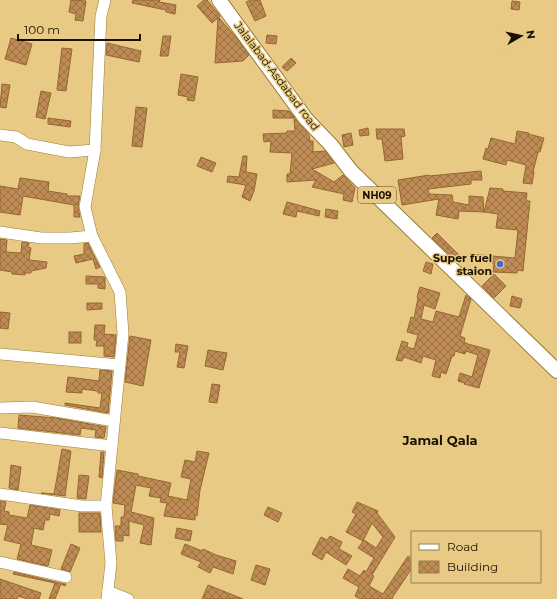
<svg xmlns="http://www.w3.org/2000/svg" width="557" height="599" font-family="Montserrat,sans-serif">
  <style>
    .building { fill: url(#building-cross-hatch); stroke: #96662f }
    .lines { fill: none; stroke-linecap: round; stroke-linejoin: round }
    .minor-casing { stroke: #997d38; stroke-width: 12 }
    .major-casing { stroke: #997d38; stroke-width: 16 }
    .minor { stroke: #fff; stroke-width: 11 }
    .major { stroke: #fff; stroke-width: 14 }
    .poi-dot { fill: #4267d9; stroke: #e8ca85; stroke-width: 1.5 }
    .labels { text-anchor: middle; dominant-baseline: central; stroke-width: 3; stroke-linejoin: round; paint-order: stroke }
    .shield { fill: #e8ca85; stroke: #594828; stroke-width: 1 }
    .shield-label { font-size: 10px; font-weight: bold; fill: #1c1100 }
    .street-label { font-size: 11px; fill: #1c1100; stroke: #e8ca85 }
    .poi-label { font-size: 11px; font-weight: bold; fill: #1c1100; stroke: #e8ca85; text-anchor: end }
    .quarter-label { font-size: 13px; font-weight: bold; fill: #1c1100; stroke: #e8ca85 }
  </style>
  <defs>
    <pattern id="building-cross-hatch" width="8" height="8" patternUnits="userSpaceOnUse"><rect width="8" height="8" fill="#be8b55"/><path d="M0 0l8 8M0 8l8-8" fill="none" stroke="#9a7044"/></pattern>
  </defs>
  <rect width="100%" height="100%" fill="#e8ca85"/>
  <!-- building -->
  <g class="building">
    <polygon points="71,0 86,1 83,21 75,20 76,14 69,12"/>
    <polygon points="133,0 160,0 159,2 176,5 175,14 166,12 166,10 132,3"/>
    <polygon points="204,0 207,0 220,16 219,18 235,36 249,55 243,61 215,63 218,18 212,23 197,6"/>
    <polygon points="251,0 260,0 266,16 255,21 246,2"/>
    <polygon points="512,1 520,2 519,10 511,9"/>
    <polygon points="267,35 277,36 276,44 266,43"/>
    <polygon points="163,36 171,36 168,56 160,56"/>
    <polygon points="11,38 32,44 26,65 5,59"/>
    <polygon points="107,43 141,51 139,62 106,55"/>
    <polygon points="62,48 72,49 66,91 57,90"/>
    <polygon points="291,58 296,63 287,71 282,67"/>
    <polygon points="181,74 198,77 194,101 187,100 188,97 178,95"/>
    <polygon points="2,84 10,85 6,108 0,107"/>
    <polygon points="41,91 51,93 45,119 36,117"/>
    <polygon points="136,107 147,108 142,147 132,146"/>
    <polygon points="273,110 289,111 295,118 273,118"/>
    <polygon points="48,118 71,121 70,127 48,124"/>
    <polygon points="294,119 295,119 303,128 303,130 305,130 309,135 310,141 313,141 313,152 325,151 334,163 312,169 334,182 343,175 355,188 352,202 343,200 344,194 312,187 316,180 287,182 287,174 290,174 292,153 270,152 271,141 264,142 263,134 287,133 287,131 295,131"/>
    <polygon points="368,128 369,135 360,136 359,130"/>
    <polygon points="376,129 404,129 405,136 401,137 403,159 385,161 382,139 377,139"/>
    <polygon points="517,131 529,133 528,134 544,138 540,152 538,152 533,172 534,172 532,184 523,183 526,165 507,160 506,165 483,159 486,148 488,149 491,138 515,144"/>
    <polygon points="351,133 353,145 344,147 342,135"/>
    <polygon points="243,156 247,156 246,172 257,174 254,191 250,201 242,197 246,185 227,182 228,176 239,177"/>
    <polygon points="201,157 216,163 212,172 197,166"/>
    <polygon points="481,171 482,180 471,180 471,184 428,189 429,194 452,195 453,202 469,205 469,196 483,197 484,212 459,211 458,219 436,215 439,199 402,205 398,180 429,175 429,176"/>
    <polygon points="20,178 49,182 48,191 67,194 67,196 80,196 78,206 80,217 74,217 74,205 23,196 20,215 0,212 0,186 18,189"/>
    <polygon points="490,188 503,189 503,191 527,193 526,201 530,201 523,271 518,270 517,273 493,272 494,263 470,261 470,254 515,258 518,230 496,228 498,214 484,212"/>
    <polygon points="287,202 320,211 319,216 297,211 296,217 283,214"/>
    <polygon points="326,209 338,211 337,219 325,217"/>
    <polygon points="437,233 460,256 455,260 432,238"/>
    <polygon points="0,239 7,240 6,252 21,253 22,242 29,243 28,247 31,248 29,260 47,262 46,268 31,271 31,273 25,273 25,275 12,274 12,272 0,270"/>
    <polygon points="88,243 92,252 100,267 96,269 93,259 76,263 74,256 84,254 84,244"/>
    <polygon points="426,262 433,264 431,274 423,271"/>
    <polygon points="494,274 506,286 494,298 482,286"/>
    <polygon points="86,276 105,277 105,289 98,288 98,284 86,284"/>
    <polygon points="420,287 440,293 435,309 424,305 421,319 433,322 436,311 459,317 466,295 471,299 460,336 465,338 464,342 468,344 490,350 479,388 464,384 465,383 458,381 460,373 472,377 478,355 466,351 465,354 455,351 454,356 452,356 446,374 441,372 440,378 432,376 436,360 423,356 421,363 404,357 402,361 396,360 402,341 408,343 407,347 414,349 418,335 407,332 411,317 414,318 418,298 417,297"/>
    <polygon points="512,296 522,299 520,308 510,306"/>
    <polygon points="87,303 102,303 102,309 87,310"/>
    <polygon points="0,312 10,313 8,329 0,328"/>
    <polygon points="95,325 105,325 104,334 116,335 114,357 104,356 104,346 96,346 97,340 94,340"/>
    <rect x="69" y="332" width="12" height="11"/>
    <polygon points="130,336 151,340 143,386 125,382"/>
    <polygon points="176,344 188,346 184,368 177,367 180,352 175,352"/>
    <polygon points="208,350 227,353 223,370 205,366"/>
    <polygon points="100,370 112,371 108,413 65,405 65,403 100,408 102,393 98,393 98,391 82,389 82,393 66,392 68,377 99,381"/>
    <polygon points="212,384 220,385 217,403 209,402"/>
    <polygon points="19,415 56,418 106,427 104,438 95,437 96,430 81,428 80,435 18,428"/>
    <polygon points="62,449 71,451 65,496 41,493 54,494"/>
    <polygon points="197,451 209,453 200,490 197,516 195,515 195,520 164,516 167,503 160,502 161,498 149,496 151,488 136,485 131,512 154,518 151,545 140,543 144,525 129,521 129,536 123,535 123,541 116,541 115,526 121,526 121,517 124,517 125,505 113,503 117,470 138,474 138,476 171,483 168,496 187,500 191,479 181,477 185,460 195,462"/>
    <polygon points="101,452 104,452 102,478 99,477"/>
    <polygon points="11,465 21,467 18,490 9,488"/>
    <polygon points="79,475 89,476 86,499 77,498"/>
    <polygon points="0,501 6,502 4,511 9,512 9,515 27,518 30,505 60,510 59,516 50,514 49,520 45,520 43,530 34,528 31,545 52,550 48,566 17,559 21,544 4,540 8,525 0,524"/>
    <polygon points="357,502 378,511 377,513 395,537 372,575 374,576 369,586 383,594 408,556 412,559 412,568 392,598 393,599 360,599 355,596 359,587 343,578 348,569 360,576 364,570 366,572 374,558 358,548 364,540 376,548 383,537 372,523 363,541 346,532 356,514 352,512"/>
    <polygon points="268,507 282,513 278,522 264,515"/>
    <polygon points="79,513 100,513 101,532 79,532"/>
    <polygon points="177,528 192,531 190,541 175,538"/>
    <polygon points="330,536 342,542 339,549 352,556 346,565 326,552 322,560 312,554 321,537 327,540"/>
    <polygon points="71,544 80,548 70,572 61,569"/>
    <polygon points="185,544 202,551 203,549 216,555 236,561 233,574 213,567 210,573 198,567 201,562 181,554"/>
    <polygon points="256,565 270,569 265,585 251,580"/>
    <polygon points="14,572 64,584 66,584 65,586 61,584 55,599 49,599 55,583 13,574"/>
    <polygon points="0,579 41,593 39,599 28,599 18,596 17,599 0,599"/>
    <polygon points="208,585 243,599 202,599"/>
  </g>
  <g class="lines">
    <!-- minor casing -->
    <g class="minor-casing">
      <g id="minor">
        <polyline points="105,0 101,16 100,37 95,150 85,207 92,236 120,292 123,334 106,506 111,563 107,599"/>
        <polyline points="0,135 16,137 27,144 69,152 95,150"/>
        <polyline points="0,232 41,238 70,238 92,236"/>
        <polyline points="0,354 120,365"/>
        <polyline points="0,408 32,407 114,421"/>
        <polyline points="0,433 112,446"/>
        <polyline points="0,494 82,506 106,506"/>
        <polyline points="0,562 66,577"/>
        <polyline points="108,591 128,599"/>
      </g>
    </g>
    <!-- major casing -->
    <g class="major-casing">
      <polyline id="major" points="219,0 306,119 331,145 351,171 557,371"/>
    </g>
    <!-- minor -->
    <use href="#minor" class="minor"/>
    <!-- major -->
    <use href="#major" class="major"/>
  </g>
  <!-- markers -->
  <circle class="poi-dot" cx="500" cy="264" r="4"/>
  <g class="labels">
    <!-- shield labels -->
    <rect class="shield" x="358" y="187" width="38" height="16" rx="3"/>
    <g class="shield-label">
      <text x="377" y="195">NH09</text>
    </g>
    <!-- street labels -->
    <g class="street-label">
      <text transform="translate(277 76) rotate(53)">Jalalabad-Asdabad road</text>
    </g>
    <!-- poi labels -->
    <g class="poi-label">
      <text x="492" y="258">Super fuel<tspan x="492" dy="13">staion</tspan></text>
    </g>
    <!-- quarter labels -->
    <g class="quarter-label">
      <text x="440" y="440">Jamal Qala</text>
    </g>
  </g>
  <!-- legend -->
  <rect x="411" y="531" width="130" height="52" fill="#e8ca85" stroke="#968050"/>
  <rect x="419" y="544" width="20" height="6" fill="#ffffff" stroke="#968050"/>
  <text x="447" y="551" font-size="12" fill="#1c1100">Road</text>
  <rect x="419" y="561" width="20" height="12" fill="url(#building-cross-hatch)" stroke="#968050"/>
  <text x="447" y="571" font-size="12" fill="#1c1100">Building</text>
  <!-- north arrow -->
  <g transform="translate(521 36) rotate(81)" stroke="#e8ca85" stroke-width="3" paint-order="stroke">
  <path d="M0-3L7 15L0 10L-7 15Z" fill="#1c1100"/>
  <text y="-6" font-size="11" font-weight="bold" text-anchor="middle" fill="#1c1100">N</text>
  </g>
  <!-- scale -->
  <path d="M18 34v6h122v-6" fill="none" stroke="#1c1100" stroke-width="2"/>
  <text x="24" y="34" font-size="12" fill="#1c1100" stroke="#e8ca85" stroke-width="3" paint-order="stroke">100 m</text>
</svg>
